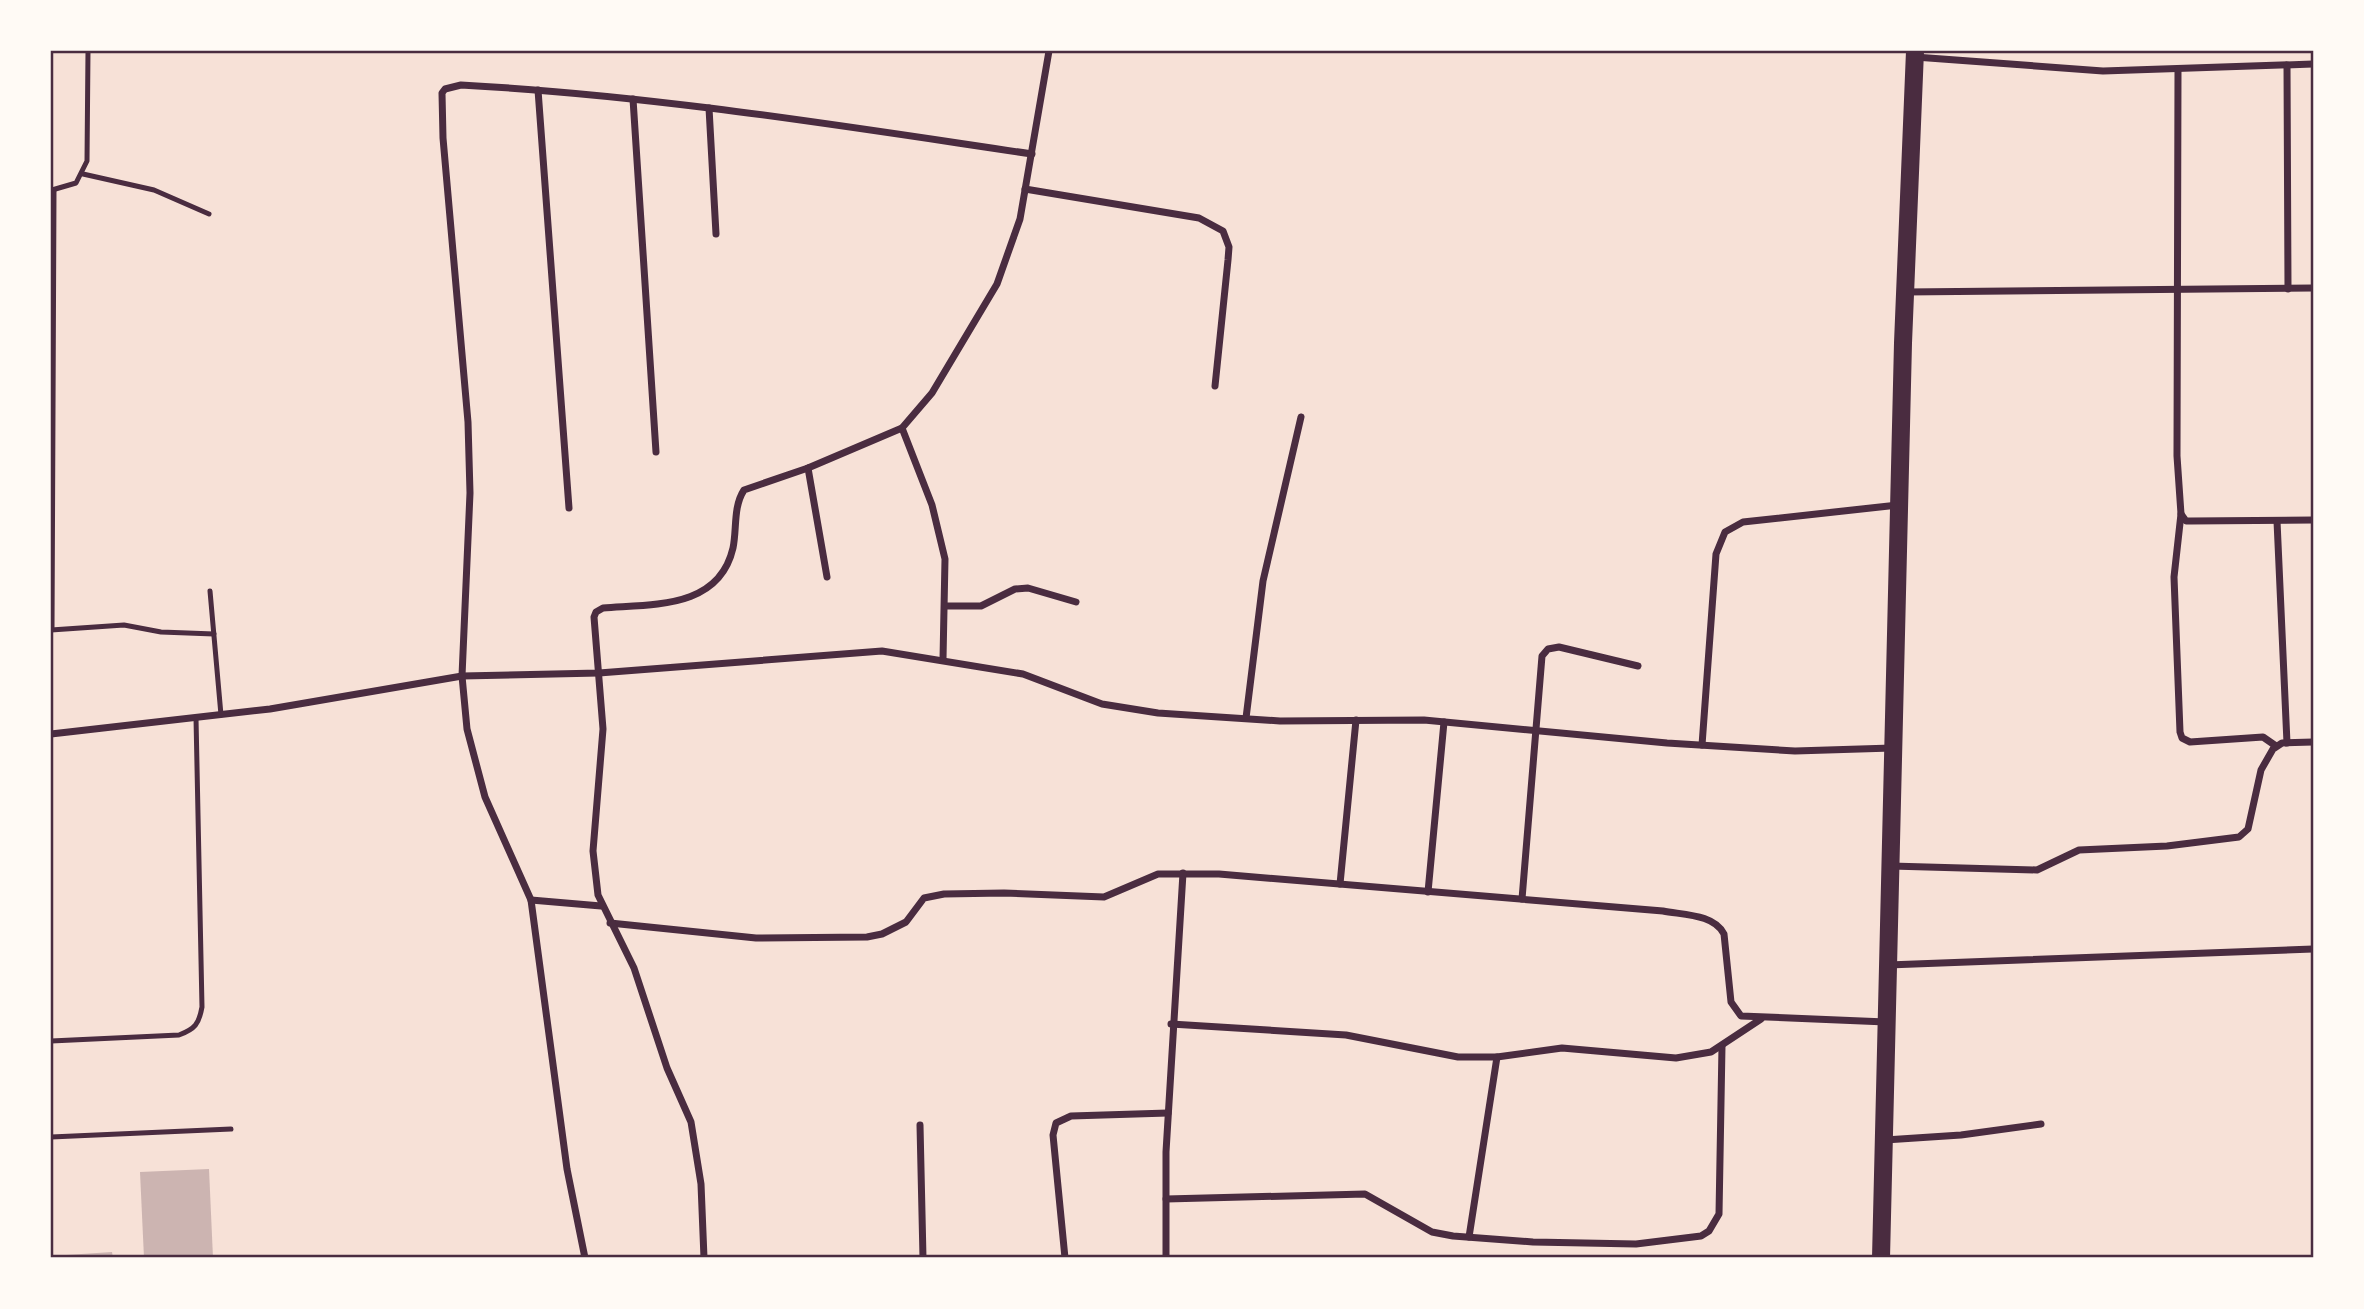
<svg xmlns="http://www.w3.org/2000/svg" width="2364" height="1309" font-family="'Sofia Sans Condensed',sans-serif">
  <style>
    .building { fill: #ccb4b1 }
    .lines { fill: none; stroke-linecap: round; stroke-linejoin: round }
    .service { stroke: #4a2c40; stroke-width: 5 }
    .minor { stroke: #4a2c40; stroke-width: 7 }
    .primary { stroke: #4a2c40; stroke-width: 18 }
    .neatline { fill: none; stroke: #4a2c40; stroke-width: 2.5 }
  </style>
  <rect width="100%" height="100%" fill="#f7e1d7"/>
  <!-- building -->
  <g class="building">
    <polygon points="209,1169 213,1258 144,1258 140,1172"/>
    <polygon points="112,1252 113,1258 51,1258 51,1256"/>
  </g>
  <g class="lines">
    <!-- service -->
    <g class="service">
      <polyline points="83,174 154,190 209,214"/>
      <polyline points="52,190 76,183 87,161 88,51"/>
      <polyline points="210,591 221,715"/>
      <polyline points="51,630 124,625 161,632 214,634"/>
      <polyline points="52,630 54,190"/>
      <path d="M51 1041 179 1035C195 1029 199 1024 202 1007L196 718"/>
      <polyline points="51,1137 231,1129"/>
    </g>
    <!-- minor -->
    <g class="minor">
      <polyline points="1915,57 2103,71 2313,64"/>
      <polyline points="2287,65 2288,289"/>
      <polyline points="2178,69 2177,456 2181,514 2186,521 2191,521 2313,520"/>
      <polyline points="538,90 569,508"/>
      <polyline points="633,99 656,452"/>
      <polyline points="709,108 716,234"/>
      <polyline points="1025,189 1199,218 1223,231 1229,247 1228,260 1215,386"/>
      <polyline points="1906,292 2313,288"/>
      <polyline points="902,428 932,505 945,559 943,659"/>
      <polyline points="808,468 827,577"/>
      <polyline points="2181,514 2174,577 2180,732 2182,738 2190,742 2263,737 2276,746"/>
      <polyline points="2277,521 2287,743"/>
      <polyline points="945,606 981,606 1015,589 1028,588 1076,602"/>
      <polyline points="1246,718 1263,581 1301,417"/>
      <polyline points="51,734 270,709 462,676 599,673 882,651 1023,674 1102,704 1158,713 1280,721 1424,720 1667,743 1795,751 1892,748"/>
      <polyline points="1702,745 1716,554 1725,532 1743,522 1898,505"/>
      <polyline points="1891,866 2037,870 2079,850 2167,846 2239,837 2248,829 2261,770 2273,749 2282,743 2313,742"/>
      <polyline points="1340,884 1356,720"/>
      <polyline points="1428,892 1444,722"/>
      <polyline points="1522,899 1542,656 1548,649 1559,647 1638,666"/>
      <polyline points="531,900 601,906"/>
      <path d="M610 923 756 938 867 937 882 934 906 922 924 898 944 894 1004 893 1104 897 1158 874H1219L1663 911C1683 915 1714 914 1724 934L1731 1002 1741 1016 1886 1022"/>
      <polyline points="1888,965 2313,949"/>
      <polyline points="1171,1024 1346,1035 1458,1057 1497,1057 1562,1048 1676,1058 1711,1052 1761,1019"/>
      <polyline points="920,1125 923,1258"/>
      <polyline points="1885,1140 1961,1135 2041,1124"/>
      <polyline points="1166,1199 1365,1194 1432,1232 1453,1236 1533,1242 1636,1244 1701,1236 1709,1231 1719,1214 1722,1046"/>
      <polyline points="1469,1237 1497,1057"/>
      <path d="M585 1258 567 1169 531 900 485 797 467 729 462 676 470 493 468 422 443 138 442 93 445 89 461 85C652 95 842 126 1032 154"/>
      <path d="M704 1258 701 1184 691 1122 667 1068 634 968 598 895 593 851 603 729 594 617 596 612 603 608C653 604 719 609 733 548 737 529 733 507 744 490L808 468 902 428 932 393 997 284 1020 219 1049 51"/>
      <polyline points="1065,1258 1053,1135 1056,1123 1071,1116 1168,1113"/>
      <polyline points="1166,1258 1166,1152 1183,873"/>
    </g>
    <!-- primary -->
    <polyline class="primary" points="1881,1258 1903,343 1915,51"/>
  </g>
  <!-- border -->
  <rect width="2364" height="1309" fill="none" stroke="#fffaf5" stroke-width="105"/>
  <rect x="52" y="52" width="2260" height="1204" class="neatline"/>
</svg>
